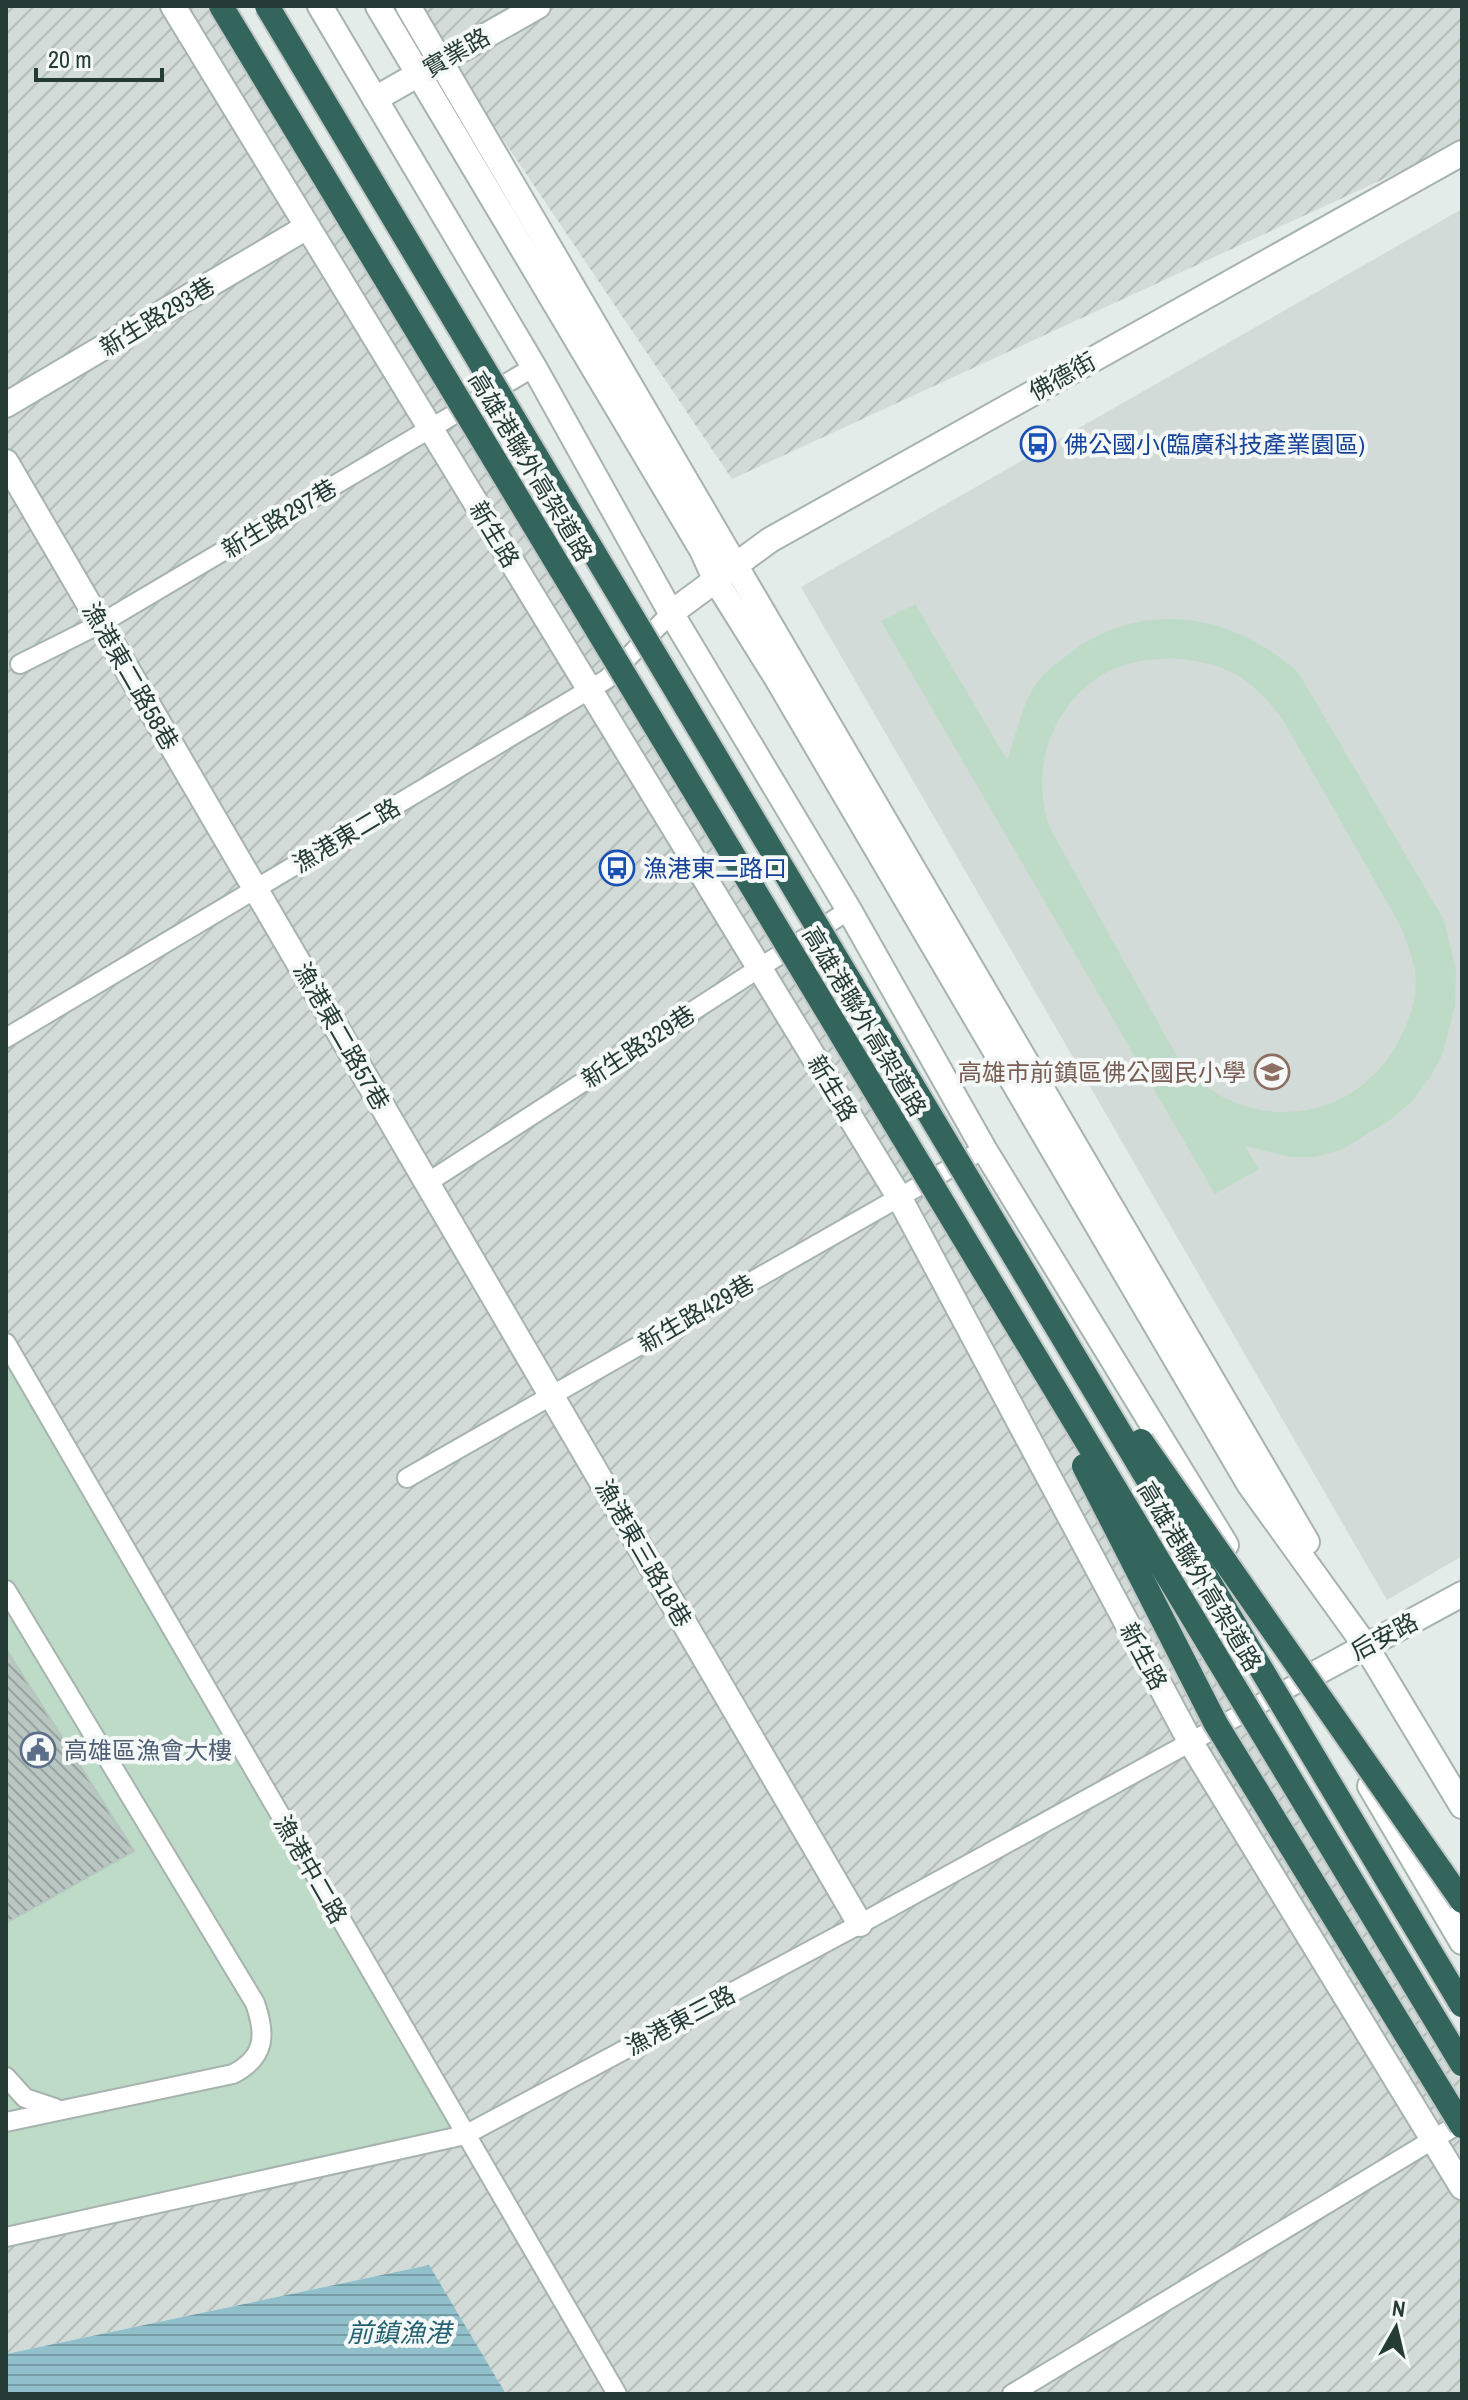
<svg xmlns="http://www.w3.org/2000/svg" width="1468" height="2400" font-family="'Archivo Narrow','Noto Sans TC',sans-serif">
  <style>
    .built { fill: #d2dbd7 }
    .industrial { fill: url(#industrial-furrows) }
    .green { fill: #bedbc7; fill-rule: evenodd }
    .water { fill: url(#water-rules) }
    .building { fill: url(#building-back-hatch); stroke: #b6c5bf; stroke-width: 2 }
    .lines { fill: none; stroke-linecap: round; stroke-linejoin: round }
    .service-casing { stroke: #a6b3af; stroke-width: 22 }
    .minor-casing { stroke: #a6b3af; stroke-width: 28 }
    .tertiary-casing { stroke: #a6b3af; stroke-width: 28 }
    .service { stroke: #fff; stroke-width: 18 }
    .minor { stroke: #fff; stroke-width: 24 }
    .tertiary { stroke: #fff; stroke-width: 24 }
    .motorway-bridge-casing { stroke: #c2c8c7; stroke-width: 28; stroke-linecap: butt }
    .motorway-bridge { stroke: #33655d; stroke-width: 24 }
    .labels { text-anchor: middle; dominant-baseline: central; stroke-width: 8; stroke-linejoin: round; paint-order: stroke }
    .street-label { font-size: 24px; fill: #253b36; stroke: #f4f8f6 }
    .transit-label { font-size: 24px; fill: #164399; stroke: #f4f8f6; text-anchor: start }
    .education-label { font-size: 24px; fill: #785e54; stroke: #f4f8f6; text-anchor: end }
    .service-label { font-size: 24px; fill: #4e5e75; stroke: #f4f8f6; text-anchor: start }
    .water-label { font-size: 26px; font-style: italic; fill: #246172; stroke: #f4f8f6 }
  </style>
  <defs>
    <pattern id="industrial-furrows" width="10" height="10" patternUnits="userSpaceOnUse" patternTransform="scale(2)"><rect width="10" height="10" fill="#d2dbd7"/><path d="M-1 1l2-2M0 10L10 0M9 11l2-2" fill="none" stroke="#b4bdb9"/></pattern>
    <pattern id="water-rules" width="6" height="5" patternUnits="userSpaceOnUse" patternTransform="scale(2)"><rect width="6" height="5" fill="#91c0cb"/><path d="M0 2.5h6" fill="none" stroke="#769da6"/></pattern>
    <pattern id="building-back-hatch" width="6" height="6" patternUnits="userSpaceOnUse" patternTransform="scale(2)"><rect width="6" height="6" fill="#b9c6c1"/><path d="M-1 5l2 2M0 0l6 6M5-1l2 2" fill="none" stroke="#96a29e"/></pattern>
  </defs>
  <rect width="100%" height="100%" fill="#e3ece8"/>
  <!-- built -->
  <polygon class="built" points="1462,209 1462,1556 1387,1600 801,587"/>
  <!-- industrial -->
  <g class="industrial">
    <polygon points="6,6 237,6 1462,2037 1462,2394 506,2394 428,2265 6,2354"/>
    <polygon points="413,6 1462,6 1462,143 732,479"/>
  </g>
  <!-- green -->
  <g class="green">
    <path d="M915 604 1007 760C1018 732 1021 701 1042 676 1050 668 1061 660 1070 653 1144 598 1232 614 1298 672L1444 920 1456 971 1455 1005 1443 1053 1431 1076 1412 1101 1392 1119 1341 1150 1314 1157H1291L1245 1146 1259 1169 1215 1194 881 621ZM1170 658C1227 663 1249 675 1283 720L1400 925C1407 944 1416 963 1416 984 1415 1010 1402 1038 1388 1058 1352 1108 1291 1125 1234 1102 1213 1094 1196 1078 1180 1062L1052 832C1027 772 1051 702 1109 671 1128 661 1150 660 1170 658Z"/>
    <polygon points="6,1343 465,2135 6,2237"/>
  </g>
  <!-- water -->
  <polygon class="water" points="429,2265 506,2394 6,2394 6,2354"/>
  <!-- building -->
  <polygon class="building" points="6,1649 134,1851 6,1923"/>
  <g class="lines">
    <!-- service casing -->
    <g class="service-casing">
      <g id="service">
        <polyline points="20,664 100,624 534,367"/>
        <polyline points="6,1038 607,679 671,613"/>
        <polyline points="427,1183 849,910"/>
        <polyline points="6,1343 617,2394"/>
        <polyline points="407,1478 984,1149"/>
        <path d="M6 1590 255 2003C266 2034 266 2057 233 2074L6 2122"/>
        <polyline points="6,2077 25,2098 55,2108"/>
        <polyline points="6,2237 465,2135 860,1924 1307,1678"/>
        <polyline points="1012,2394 1462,2122"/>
      </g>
    </g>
    <!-- minor casing -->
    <g class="minor-casing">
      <g id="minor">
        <polyline points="375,99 538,6"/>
        <polyline points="6,405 307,227"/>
        <polyline points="6,462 860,1924"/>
        <polyline points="671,613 770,540 1462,153"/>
        <polyline points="1307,1678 1462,1594"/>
      </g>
    </g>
    <!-- tertiary casing -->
    <g class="tertiary-casing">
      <g id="tertiary">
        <polyline points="173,6 899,1197 1191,1743 1462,2187"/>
        <polyline points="320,6 534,367 671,613 849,910 984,1149 1226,1545"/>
        <polyline points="378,6 702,550 716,581 776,677 1249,1484 1365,1645 1462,1806"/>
        <polyline points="408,6 1307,1542"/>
        <polyline points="1370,1786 1462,1942"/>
      </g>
    </g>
    <!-- service -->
    <use href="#service" class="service"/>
    <!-- minor -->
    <use href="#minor" class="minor"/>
    <!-- tertiary -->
    <use href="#tertiary" class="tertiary"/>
    <!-- motorway-bridge casing -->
    <g class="motorway-bridge-casing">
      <g id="motorway-bridge">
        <polyline points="221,6 1462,2064"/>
        <polyline points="267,6 1462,2005"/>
        <polyline points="1141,1441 1462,1901"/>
        <polyline points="1084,1466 1216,1724 1462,2126"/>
      </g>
    </g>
    <!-- motorway-bridge -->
    <use href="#motorway-bridge" class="motorway-bridge"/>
  </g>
  <!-- icons -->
  <defs>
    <g id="bus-ring" transform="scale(1.8)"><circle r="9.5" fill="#f4f8f6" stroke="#1a4fb4" stroke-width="1.5"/><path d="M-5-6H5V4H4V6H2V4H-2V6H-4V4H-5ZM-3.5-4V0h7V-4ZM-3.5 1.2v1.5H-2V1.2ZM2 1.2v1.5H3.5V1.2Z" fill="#1a4fb4"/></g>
    <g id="school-ring" transform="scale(1.8)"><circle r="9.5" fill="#f4f8f6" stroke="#8d6e63" stroke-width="1.5"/><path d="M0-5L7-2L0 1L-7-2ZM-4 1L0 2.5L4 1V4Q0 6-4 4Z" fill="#8d6e63"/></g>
    <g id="civic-ring" transform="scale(1.8)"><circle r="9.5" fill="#f4f8f6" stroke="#5c6f8a" stroke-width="1.5"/><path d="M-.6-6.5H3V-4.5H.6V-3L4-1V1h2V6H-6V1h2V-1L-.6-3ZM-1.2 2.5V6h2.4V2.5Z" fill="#5c6f8a"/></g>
  </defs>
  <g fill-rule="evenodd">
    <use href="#bus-ring" x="1038" y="444"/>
    <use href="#bus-ring" x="617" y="868"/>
    <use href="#school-ring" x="1272" y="1072"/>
    <use href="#civic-ring" x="38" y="1750"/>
  </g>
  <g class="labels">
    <!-- street labels -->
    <g class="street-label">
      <text transform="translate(456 52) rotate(-30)">實業路</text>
      <text transform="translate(157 316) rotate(-31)">新生路293巷</text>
      <text transform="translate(1062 376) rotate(-29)">佛德街</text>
      <text transform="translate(531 466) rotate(59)">高雄港聯外高架道路</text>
      <text transform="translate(279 518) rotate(-31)">新生路297巷</text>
      <text transform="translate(495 534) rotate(59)">新生路</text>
      <text transform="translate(131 676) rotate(60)">漁港東二路58巷</text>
      <text transform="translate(346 835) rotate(-31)">漁港東二路</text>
      <text transform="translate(865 1021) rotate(59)">高雄港聯外高架道路</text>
      <text transform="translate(342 1036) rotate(60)">漁港東二路57巷</text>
      <text transform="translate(638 1046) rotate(-33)">新生路329巷</text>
      <text transform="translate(833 1088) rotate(59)">新生路</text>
      <text transform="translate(696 1313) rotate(-30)">新生路429巷</text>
      <text transform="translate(644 1553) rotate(60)">漁港東三路18巷</text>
      <text transform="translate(1200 1576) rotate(59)">高雄港聯外高架道路</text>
      <text transform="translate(1384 1636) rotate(-28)">后安路</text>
      <text transform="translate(1144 1656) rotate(62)">新生路</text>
      <text transform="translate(311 1869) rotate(60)">漁港中二路</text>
      <text transform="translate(680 2020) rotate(-28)">漁港東三路</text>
    </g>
    <!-- transit labels -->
    <g class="transit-label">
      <text x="1064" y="444">佛公國小(臨廣科技產業園區)</text>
      <text x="643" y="868">漁港東二路口</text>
    </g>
    <!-- education labels -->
    <g class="education-label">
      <text x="1246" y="1072">高雄市前鎮區佛公國民小學</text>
    </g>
    <!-- service labels -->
    <g class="service-label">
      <text x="64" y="1750">高雄區漁會大樓</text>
    </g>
    <!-- water labels -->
    <g class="water-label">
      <text x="399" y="2332">前鎮漁港</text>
    </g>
  </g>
  <!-- border -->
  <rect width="1468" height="2400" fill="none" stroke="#253b36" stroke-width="16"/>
  <!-- north arrow -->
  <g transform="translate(1396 2328) rotate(8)" stroke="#f4f8f6" stroke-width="6" paint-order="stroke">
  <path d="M0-6L14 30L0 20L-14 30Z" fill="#253b36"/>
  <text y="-12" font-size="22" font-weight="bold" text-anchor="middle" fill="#253b36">N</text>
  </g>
  <!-- scale -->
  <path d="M36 68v12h126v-12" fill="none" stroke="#253b36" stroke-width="4"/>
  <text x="48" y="68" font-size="24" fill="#253b36" stroke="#f4f8f6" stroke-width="6" paint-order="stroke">20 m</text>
</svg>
